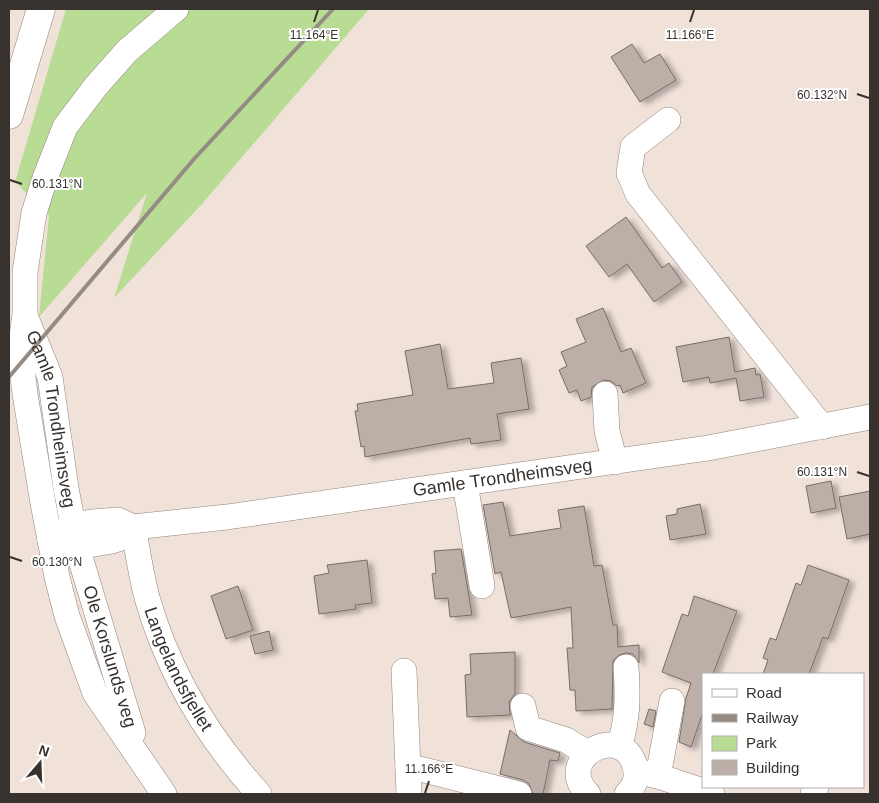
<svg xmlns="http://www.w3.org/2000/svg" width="879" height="803" font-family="Arial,sans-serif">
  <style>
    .green { fill: #b9dc94 }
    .building { fill: #bcafa7; stroke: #796d66; filter: url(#shadow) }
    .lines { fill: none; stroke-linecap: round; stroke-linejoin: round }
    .minor-casing { stroke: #92857d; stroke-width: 26 }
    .highway-casing { stroke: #92857d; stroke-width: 29 }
    .minor { stroke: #fff; stroke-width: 25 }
    .highway { stroke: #fff; stroke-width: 28 }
    .rail { stroke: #958b85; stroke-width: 4 }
    .ticks { fill: none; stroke: #37322e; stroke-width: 2 }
    .labels { text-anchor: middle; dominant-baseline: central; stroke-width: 4; stroke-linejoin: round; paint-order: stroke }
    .street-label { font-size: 18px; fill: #37322e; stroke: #fff }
    .ticks-label { font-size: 12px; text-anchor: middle; fill: #37322e; stroke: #fff; stroke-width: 4; stroke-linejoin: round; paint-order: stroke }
  </style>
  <defs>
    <filter id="shadow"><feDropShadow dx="5.5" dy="3" stdDeviation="2.5" flood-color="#0004"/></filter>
  </defs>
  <rect width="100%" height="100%" fill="#f0e1d9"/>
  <!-- green -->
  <polygon class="green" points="66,9 369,9 201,205 114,298 147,193 39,317 49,215 15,182"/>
  <!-- building -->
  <g class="building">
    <polygon points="632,44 644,63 660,54 676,80 640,102 611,57"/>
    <polygon points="626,217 662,268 669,263 682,282 654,302 627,264 609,277 586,246"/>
    <polygon points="603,308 621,352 631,348 646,383 623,393 620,385 617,386 611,381 604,380 592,387 591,397 581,401 577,390 569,393 559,370 567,366 561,352 586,342 576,319"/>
    <polygon points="729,337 735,372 755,368 756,375 760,374 764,397 740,401 736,378 710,383 709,377 683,382 676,347"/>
    <polygon points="440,344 448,389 494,383 491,363 521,358 529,409 497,414 501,440 471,444 470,438 365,457 364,446 361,447 355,411 358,411 357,404 413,395 405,351"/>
    <polygon points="831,481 836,508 811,513 806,486"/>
    <polygon points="870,491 870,534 847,539 839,497"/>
    <polygon points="503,502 510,536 561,528 558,510 584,506 594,566 602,565 613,625 617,625 618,647 639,645 639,663 633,654 626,653 619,655 613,661 612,709 576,711 575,690 570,690 567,648 573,648 571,607 511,618 501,572 495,574 483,505"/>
    <polygon points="700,504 706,534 670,540 666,516 677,514 677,509"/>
    <polygon points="461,549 472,615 450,617 448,598 435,599 432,574 436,573 434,551"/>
    <polygon points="367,560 372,603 355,605 356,609 319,614 314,576 329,573 327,565"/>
    <polygon points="808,565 849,580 828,639 823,637 809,674 763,674 768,660 763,658 770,638 776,640 796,583 801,585"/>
    <polygon points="238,586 253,630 226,639 211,596"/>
    <polygon points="694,596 737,611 713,674 703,674 703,712 691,747 679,742 686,698 691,683 662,672 682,614 688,616"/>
    <polygon points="269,631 273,650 255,654 250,636"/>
    <polygon points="515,652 515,694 509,702 510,715 467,717 465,675 471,674 470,654"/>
    <polygon points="649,709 656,711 653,727 644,724"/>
    <polygon points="510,730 524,742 560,753 558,761 550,760 543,794 533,794 529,784 523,780 500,774"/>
  </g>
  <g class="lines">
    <!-- minor casing -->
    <g class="minor-casing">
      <g id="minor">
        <polyline points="668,120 633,147 629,173 638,194 822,427"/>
        <path id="s1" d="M26 318 50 377 66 488 77 547 133 733"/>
        <polyline points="605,394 607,431 615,462"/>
        <polyline points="465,483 482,586"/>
        <path id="s2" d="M133 527C138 551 141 577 148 601 169 673 209 739 259 794"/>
        <path id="s3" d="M50 540 74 525 92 522 118 520 133 527 227 517 708 448 870 417"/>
        <polyline points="62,543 77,547 112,541 121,538 133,527"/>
        <polyline points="404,671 409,794"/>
        <polyline points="523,706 528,728 566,740 587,753"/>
        <path d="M619 747C628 720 628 696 626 667"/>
        <polyline points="408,766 519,794"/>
        <polyline points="636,771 658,776 712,794"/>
        <polyline points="658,776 672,701"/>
        <polyline points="164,794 95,693 67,616 57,577 43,503 25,394 20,352 25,314 25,272 34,213 45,178 65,127 96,86 127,51 176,9"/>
        <path d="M588 794C553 759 621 720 635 766 638 776 635 786 627 794"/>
        <polyline points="813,794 816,787"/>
      </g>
    </g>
    <!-- highway casing -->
    <g class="highway-casing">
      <polyline id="highway" points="9,115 41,9"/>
    </g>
    <!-- minor -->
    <use href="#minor" class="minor"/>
    <!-- highway -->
    <use href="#highway" class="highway"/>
    <!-- rail -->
    <polyline class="rail" points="9,377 194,159 333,9"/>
  </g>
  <!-- ticks -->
  <path class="ticks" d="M314 22 318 10M690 22 694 10M857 94 869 98M10 180 22 184M857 472 869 476M10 557 22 561M425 793 429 781"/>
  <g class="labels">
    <!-- street labels -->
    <g class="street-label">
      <text stroke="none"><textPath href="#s1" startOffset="105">Gamle Trondheimsveg</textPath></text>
      <text stroke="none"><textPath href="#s3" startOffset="462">Gamle Trondheimsveg</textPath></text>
      <text stroke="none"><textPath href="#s1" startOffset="350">Ole Korslunds veg</textPath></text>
      <text stroke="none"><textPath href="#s2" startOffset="150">Langelandsfjellet</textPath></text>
    </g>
  </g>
  <g class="ticks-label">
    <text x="314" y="39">11.164°E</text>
    <text x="690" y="39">11.166°E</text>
    <text x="822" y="99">60.132°N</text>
    <text x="57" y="188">60.131°N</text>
    <text x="822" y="476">60.131°N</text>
    <text x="57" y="566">60.130°N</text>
    <text x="429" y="773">11.166°E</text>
  </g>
  <!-- border -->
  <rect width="879" height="803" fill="none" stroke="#37322e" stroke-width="20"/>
  <!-- legend -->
  <rect x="702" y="673" width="162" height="115" fill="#ffffff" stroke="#afadab"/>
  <rect x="712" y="689" width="25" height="8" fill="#ffffff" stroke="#afadab"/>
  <text x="746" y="698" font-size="15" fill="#37322e">Road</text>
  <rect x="712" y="714" width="25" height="8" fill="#958b85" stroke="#afadab"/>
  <text x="746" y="723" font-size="15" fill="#37322e">Railway</text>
  <rect x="712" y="736" width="25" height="15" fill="#b9dc94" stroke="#afadab"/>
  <text x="746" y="748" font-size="15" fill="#37322e">Park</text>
  <rect x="712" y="760" width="25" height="15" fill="#bcafa7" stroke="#afadab"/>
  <text x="746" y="773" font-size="15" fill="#37322e">Building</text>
  <!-- north arrow -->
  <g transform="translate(40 763) rotate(19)" stroke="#ffffff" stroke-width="4" paint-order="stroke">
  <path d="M0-4L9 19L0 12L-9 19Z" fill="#37322e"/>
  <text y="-8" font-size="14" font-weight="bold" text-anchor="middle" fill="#37322e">N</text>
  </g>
</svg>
